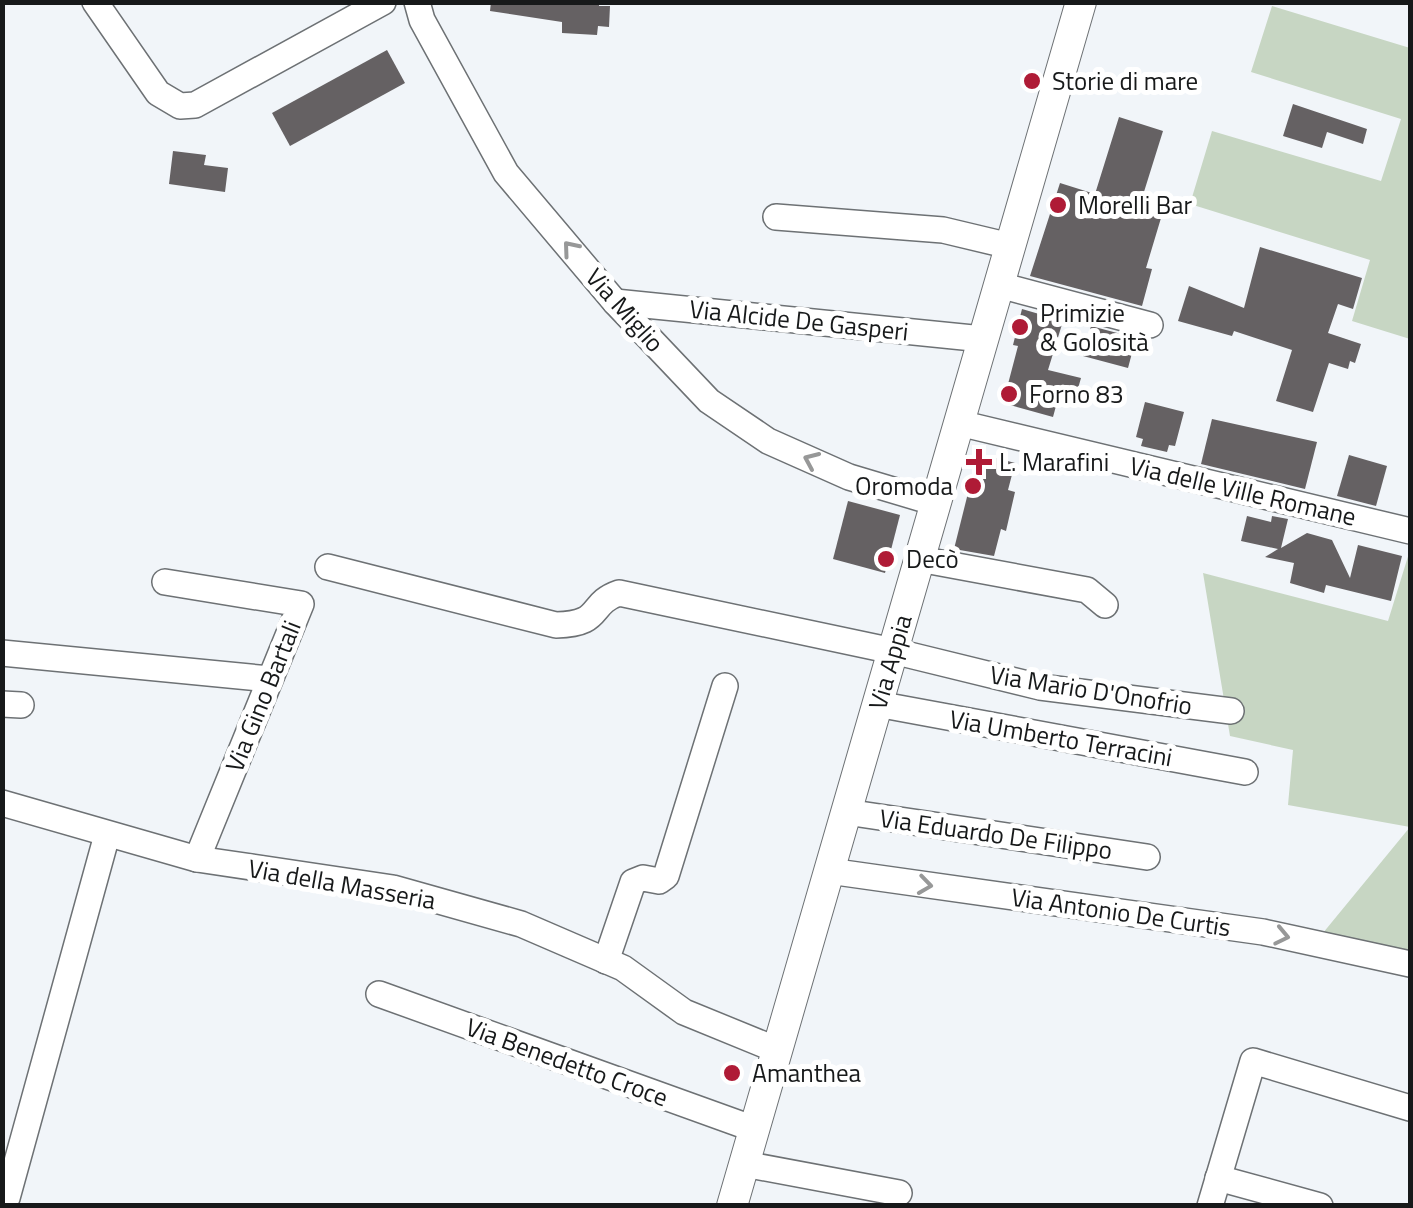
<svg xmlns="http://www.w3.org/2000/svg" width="1413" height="1208" font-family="'Titillium Web',sans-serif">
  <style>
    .green { fill: #c7d6c3 }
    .building { fill: #656163 }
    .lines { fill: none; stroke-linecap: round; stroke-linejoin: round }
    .minor-casing { stroke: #6d7174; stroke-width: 28 }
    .major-casing { stroke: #6d7174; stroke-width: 32 }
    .minor { stroke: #fff; stroke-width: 25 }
    .major { stroke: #fff; stroke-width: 30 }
    .oneway { stroke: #979898 }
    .poi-dot { fill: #af1b36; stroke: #fff; stroke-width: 4 }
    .labels { text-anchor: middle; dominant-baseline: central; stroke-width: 10; stroke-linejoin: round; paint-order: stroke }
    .poi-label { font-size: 25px; fill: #17191a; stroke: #fff; text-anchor: start }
    .street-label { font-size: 25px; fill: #17191a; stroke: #fff }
  </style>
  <rect width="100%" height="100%" fill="#f1f5f9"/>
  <!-- green -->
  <g class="green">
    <polygon points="1272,6 1410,48 1410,339 1352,321 1370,260 1190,204 1212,131 1381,181 1401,119 1251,72"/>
    <polygon points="1410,550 1410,958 1318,939 1410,827 1288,805 1293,750 1230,736 1203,573 1388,621"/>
  </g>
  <!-- building -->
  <g class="building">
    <polygon points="491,2 599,2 599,6 610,6 609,27 598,26 597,35 562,33 562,22 490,11"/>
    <polygon points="387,50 405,83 290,146 272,113"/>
    <polygon points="1293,104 1367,129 1363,144 1327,132 1322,148 1283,136"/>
    <polygon points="1119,117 1163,131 1138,211 1161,218 1146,268 1152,269 1142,306 1030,276 1060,183 1095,194"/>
    <polygon points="173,151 206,155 204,165 228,168 225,192 169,184"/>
    <polygon points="1260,247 1362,278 1353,309 1338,304 1328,333 1361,344 1355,363 1350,361 1348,369 1329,363 1313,412 1276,401 1292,350 1234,331 1232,336 1178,321 1189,286 1244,308"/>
    <polygon points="1022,309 1063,321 1048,370 1081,378 1075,399 1059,395 1053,417 1003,403 1018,346 1013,345"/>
    <polygon points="1091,326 1136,338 1128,368 1083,356"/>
    <polygon points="1145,402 1184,412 1175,446 1169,445 1167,452 1141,446 1143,439 1136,437"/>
    <polygon points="1212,419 1317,442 1305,489 1201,464"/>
    <polygon points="978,453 1015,463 1008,490 1015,492 1006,531 1001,529 994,556 954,549"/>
    <polygon points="1349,455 1387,466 1376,506 1337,496"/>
    <polygon points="848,501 900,515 885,573 833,559"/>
    <polygon points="1247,516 1271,522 1272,516 1288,519 1281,548 1307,533 1332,540 1350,578 1358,545 1402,556 1391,601 1326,585 1324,593 1290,583 1294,563 1265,557 1278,549 1241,541"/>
  </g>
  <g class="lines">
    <!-- minor casing -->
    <g class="minor-casing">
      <g id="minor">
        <polyline points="95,2 158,93 180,106 195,105 383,2"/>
        <polyline points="417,2 422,20 506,173 615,302 709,401 768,441 849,477 936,503"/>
        <polyline points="776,217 943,230 1010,246"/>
        <polyline points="999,285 1150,325"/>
        <polyline points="615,302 983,339"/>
        <polyline points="959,423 1410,531"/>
        <polyline points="919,559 1087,590 1105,605"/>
        <path d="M328 567 556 625C604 624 587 604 619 593L893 651 1040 687 1231 711"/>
        <polyline points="165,582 301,604 197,859"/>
        <polyline points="2,653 270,679"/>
        <polyline points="2,704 21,705"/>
        <polyline points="877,704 1245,772"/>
        <polyline points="2,803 197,859 393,888 521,924 623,968 684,1012 777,1050"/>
        <polyline points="846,812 1147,857"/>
        <polyline points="829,871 1263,932 1410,964"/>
        <polyline points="606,961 633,882 643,878 659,881 666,876 725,686"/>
        <polyline points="379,994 754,1129"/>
        <polyline points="744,1164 899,1193"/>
        <polyline points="1218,1178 1320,1206"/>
        <polyline points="7,1198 107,835"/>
        <polyline points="1210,1206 1253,1061 1410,1108"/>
      </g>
    </g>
    <!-- major casing -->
    <g class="major-casing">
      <polyline id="major" points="732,1206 1081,2"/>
    </g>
    <!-- minor -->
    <use href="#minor" class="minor"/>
    <!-- major -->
    <use href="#major" class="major"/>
  </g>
  <!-- one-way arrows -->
  <defs><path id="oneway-chevron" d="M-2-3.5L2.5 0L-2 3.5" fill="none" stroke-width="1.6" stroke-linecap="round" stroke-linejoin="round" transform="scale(2.5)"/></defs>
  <g class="oneway">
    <use href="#oneway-chevron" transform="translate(570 248) rotate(-130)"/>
    <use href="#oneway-chevron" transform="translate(811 460) rotate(-156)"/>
    <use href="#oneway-chevron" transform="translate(925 885) rotate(8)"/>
    <use href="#oneway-chevron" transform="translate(1282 936) rotate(12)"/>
  </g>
  <!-- markers -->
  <g class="poi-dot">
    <circle cx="1032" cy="81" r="10"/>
    <circle cx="1058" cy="205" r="10"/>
    <circle cx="1020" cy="327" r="10"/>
    <circle cx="1009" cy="394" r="10"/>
    <path d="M974 447h10v10h10v10h-10v10h-10v-10h-10v-10h10z"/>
    <circle cx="973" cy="486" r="10"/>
    <circle cx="886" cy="559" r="10"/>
    <circle cx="732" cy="1073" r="10"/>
  </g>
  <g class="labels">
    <!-- poi labels -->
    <g class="poi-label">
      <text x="1052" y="81">Storie di mare</text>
      <text x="1078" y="205">Morelli Bar</text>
      <text x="1040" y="313">Primizie<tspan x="1040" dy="29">&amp; Golosità</tspan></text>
      <text x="1029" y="394">Forno 83</text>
      <text x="999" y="462">L. Marafini</text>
      <text x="953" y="486" text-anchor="end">Oromoda</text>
      <text x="906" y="559">Decò</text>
      <text x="752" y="1073">Amanthea</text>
    </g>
    <!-- street labels -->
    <g class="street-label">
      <text transform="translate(625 310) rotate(48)">Via Miglio</text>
      <text transform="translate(799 320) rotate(6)">Via Alcide De Gasperi</text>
      <text transform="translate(1243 491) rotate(13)">Via delle Ville Romane</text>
      <text transform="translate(890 662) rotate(-74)">Via Appia</text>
      <text transform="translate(1091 690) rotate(9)">Via Mario D'Onofrio</text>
      <text transform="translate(263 696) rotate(-68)">Via Gino Bartali</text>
      <text transform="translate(1061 738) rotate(10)">Via Umberto Terracini</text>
      <text transform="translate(996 834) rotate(8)">Via Eduardo De Filippo</text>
      <text transform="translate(342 884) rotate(10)">Via della Masseria</text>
      <text transform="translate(1121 912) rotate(8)">Via Antonio De Curtis</text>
      <text transform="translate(567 1062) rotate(20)">Via Benedetto Croce</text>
    </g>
  </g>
  <!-- border -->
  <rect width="1413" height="1208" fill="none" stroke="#17191a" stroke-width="10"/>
</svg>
